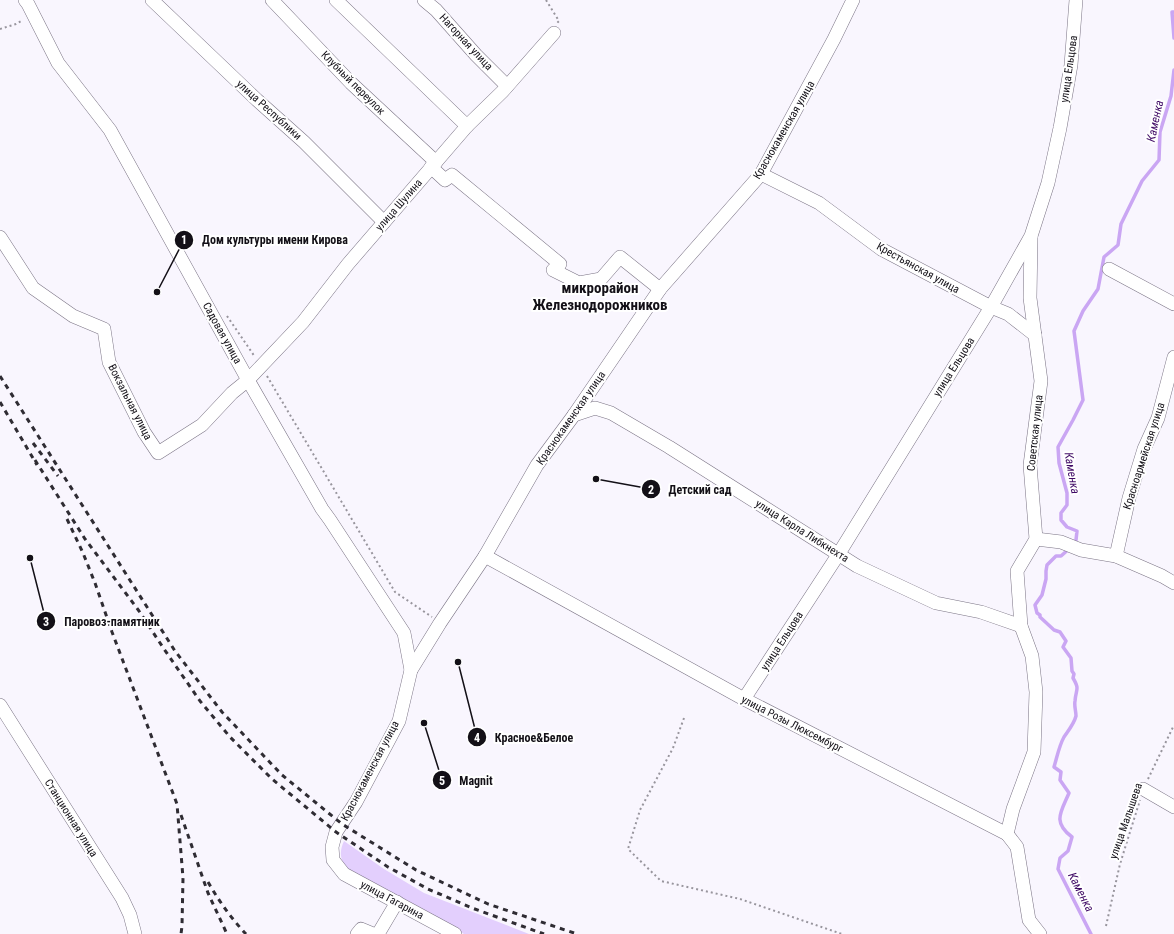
<svg xmlns="http://www.w3.org/2000/svg" width="1174" height="934" font-family="'Roboto Condensed',sans-serif">
  <style>
    .green { fill: #e3cffd }
    .lines { fill: none; stroke-linecap: round; stroke-linejoin: round }
    .stream { stroke: #caa6f3; stroke-width: 3.5 }
    .minor-casing { stroke: #7b7485; stroke-width: 14 }
    .path { stroke: #98959d; stroke-width: 2; stroke-dasharray: 2 3; stroke-linecap: butt }
    .minor { stroke: #fff; stroke-width: 13 }
    .rail { stroke: #2f2c33; stroke-width: 3; stroke-dasharray: 5 5; stroke-linecap: butt }
    .labels { text-anchor: middle; dominant-baseline: central; stroke-width: 4; stroke-linejoin: round; paint-order: stroke }
    .street-label { font-size: 11px; fill: #131017; stroke: #fff }
    .water-label { font-size: 12px; font-style: italic; fill: #3f0a65; stroke: #fff }
    .district-label { font-size: 15px; font-weight: bold; fill: #131017; stroke: #fff }
    .leader { fill: none; stroke: #131017; stroke-width: 1.5 }
    .callout-dot { fill: #131017; stroke: #fff; stroke-width: 1.5 }
    .mark-label { font-size: 12px; text-anchor: middle; font-weight: bold; fill: #fff }
    .callout-label { font-size: 12px; text-anchor: middle; font-weight: bold; fill: #131017; stroke: #fff; stroke-width: 4; stroke-linejoin: round; paint-order: stroke }
  </style>
  <rect width="100%" height="100%" fill="#f9f6fe"/>
  <!-- green -->
  <path class="green" d="M344 841 384 869 424 893 529 934H464L455 928 350 872C341 863 338 854 344 841Z"/>
  <g class="lines">
    <!-- stream -->
    <g class="stream">
      <polyline points="1174,12 1172,12 1174,38"/>
      <polyline points="1074,543 1076,540 1077,531 1067,527 1061,520 1061,513 1067,505 1067,493 1059,463 1058,447 1073,420 1083,400 1074,331 1083,311 1098,289 1104,257 1118,245 1121,224 1142,181 1159,160 1160,132 1171,96 1174,70"/>
      <path d="M1070 548 1061 556H1056L1047 565 1046 571V579L1042 595 1035 605 1037 613 1040 615V617L1054 630 1060 632 1066 641 1063 647 1071 658 1072 671 1074 674 1073 678C1080 690 1076 688 1075 701 1074 706 1076 711 1076 716 1074 724 1068 731 1064 737 1059 746 1057 757 1054 767L1061 772 1060 780 1069 793C1061 812 1052 822 1072 837L1068 851 1060 858 1058 869 1091 934"/>
    </g>
    <!-- minor casing -->
    <g class="minor-casing">
      <g id="minor">
        <polyline points="25,0 28,4 58,63 110,130 248,380 322,509 330,520 404,633 411,670"/>
        <polyline points="152,0 257,100 304,142 384,222"/>
        <polyline points="272,0 351,83 436,162"/>
        <polyline points="336,0 467,126"/>
        <polyline points="424,0 436,10 476,55 507,86"/>
        <polyline points="431,167 445,180 452,175 560,264 553,270 579,283 601,279 620,257 660,289"/>
        <polyline points="761,174 819,203 881,249 991,307 1008,314 1035,335"/>
        <polyline points="0,237 33,288 73,316 104,329 109,362 144,432 158,453 202,425 232,393 248,380 303,322 348,264 467,126 503,91 554,33"/>
        <polyline points="1109,269 1174,304"/>
        <polyline points="574,415 595,408 611,413 669,447 857,566 936,603 981,612 1021,626"/>
        <polyline points="1036,539 1061,542 1081,550 1116,556 1162,576 1174,583"/>
        <polyline points="485,556 744,699 1007,834 1017,847 1029,920 1040,934"/>
        <polyline points="1116,556 1129,498 1144,449 1158,418 1174,357"/>
        <polyline points="744,699 838,555 991,307 1031,236 1048,183 1060,128 1071,65 1076,0"/>
        <polyline points="0,705 122,898 130,915 135,934"/>
        <polyline points="1143,789 1174,807"/>
        <polyline points="1007,834 1013,809 1034,752 1036,692 1032,656 1021,626 1017,571 1036,539 1030,465 1041,381 1030,298 1031,238"/>
        <polyline points="357,934 361,929 373,934"/>
        <polyline points="378,934 397,902"/>
        <polyline points="455,934 344,874 333,860 332,847 336,832 356,802 399,721 411,670 440,623 485,556 537,465 574,415 660,289 761,174 834,39 853,0"/>
      </g>
    </g>
    <!-- path -->
    <g class="path">
      <polyline points="546,0 559,21 557,23"/>
      <polyline points="0,29 16,24 23,20"/>
      <polyline points="227,316 255,357"/>
      <polyline points="267,376 395,592 432,617"/>
      <polyline points="684,718 673,748 640,810 628,849 661,881 740,899 842,934"/>
      <polyline points="1148,779 1174,725"/>
      <polyline points="1106,926 1120,864 1140,800"/>
    </g>
    <!-- minor -->
    <use href="#minor" class="minor"/>
    <!-- rail -->
    <g class="rail">
      <polyline points="0,376 175,651 222,712 282,775 342,824 416,870 488,904 577,934"/>
      <polyline points="0,402 37,465"/>
      <polyline points="33,443 58,476"/>
      <polyline points="35,460 85,539 139,611 164,649 200,701 230,737 272,779 336,832 388,867 428,889 472,908 544,934"/>
      <polyline points="67,519 83,553 95,583 112,632 177,804 183,878 182,926 181,934"/>
      <polyline points="181,815 208,893 227,934"/>
      <path d="M208 882C219 901 231 918 246 934"/>
    </g>
  </g>
  <g class="labels">
    <!-- street labels -->
    <g class="street-label">
      <text transform="translate(466 42) rotate(47)">Нагорная улица</text>
      <text transform="translate(1069 69) rotate(-82)">улица Ельцова</text>
      <text transform="translate(353 83) rotate(45)">Клубный переулок</text>
      <text transform="translate(269 110) rotate(42)">улица Республики</text>
      <text transform="translate(784 130) rotate(-60)">Краснокаменская улица</text>
      <text transform="translate(399 205) rotate(-49)">улица Шулина</text>
      <text transform="translate(918 268) rotate(29)">Крестьянская улица</text>
      <text transform="translate(222 333) rotate(61)">Садовая улица</text>
      <text transform="translate(954 367) rotate(-58)">улица Ельцова</text>
      <text transform="translate(130 402) rotate(63)">Вокзальная улица</text>
      <text transform="translate(571 418) rotate(-55)">Краснокаменская улица</text>
      <text transform="translate(1035 433) rotate(-84)">Советская улица</text>
      <text transform="translate(1144 456) rotate(-72)">Красноармейская улица</text>
      <text transform="translate(802 531) rotate(32)">улица Карла Либкнехта</text>
      <text transform="translate(782 641) rotate(-57)">улица Ельцова</text>
      <text transform="translate(792 724) rotate(27)">улица Розы Люксембург</text>
      <text transform="translate(370 771) rotate(-62)">Краснокаменская улица</text>
      <text transform="translate(71 818) rotate(58)">Станционная улица</text>
      <text transform="translate(1126 821) rotate(-71)">улица Малышева</text>
      <text transform="translate(392 900) rotate(28)">улица Гагарина</text>
    </g>
    <!-- water labels -->
    <g class="water-label">
      <text transform="translate(1155 121) rotate(-78)">Каменка</text>
      <text transform="translate(1072 473) rotate(80)">Каменка</text>
      <text transform="translate(1081 892) rotate(63)">Каменка</text>
    </g>
    <!-- district labels -->
    <g class="district-label">
      <text x="600" y="288">микрорайон<tspan x="600" dy="17">Железнодорожников</tspan></text>
    </g>
  </g>
  <!-- callouts -->
  <path class="leader" d="M157 292L184 240M596 479L651 489M30 558L46 621M458 662L477 737M424 723L442 780"/>
  <g class="callout-dot">
    <circle cx="157" cy="292" r="4"/>
    <circle cx="596" cy="479" r="4"/>
    <circle cx="30" cy="558" r="4"/>
    <circle cx="458" cy="662" r="4"/>
    <circle cx="424" cy="723" r="4"/>
    <circle cx="184" cy="240" r="10"/>
    <circle cx="651" cy="489" r="10"/>
    <circle cx="46" cy="621" r="10"/>
    <circle cx="477" cy="737" r="10"/>
    <circle cx="442" cy="780" r="10"/>
  </g>
  <g class="mark-label">
    <text x="184" y="244">1</text>
    <text x="651" y="494">2</text>
    <text x="46" y="626">3</text>
    <text x="477" y="742">4</text>
    <text x="442" y="785">5</text>
  </g>
  <g class="callout-label">
    <text x="275" y="244">Дом культуры имени Кирова</text>
    <text x="700" y="494">Детский сад</text>
    <text x="112" y="626">Паровоз-памятник</text>
    <text x="534" y="742">Красное&amp;Белое</text>
    <text x="476" y="785">Magnit</text>
  </g>
</svg>
